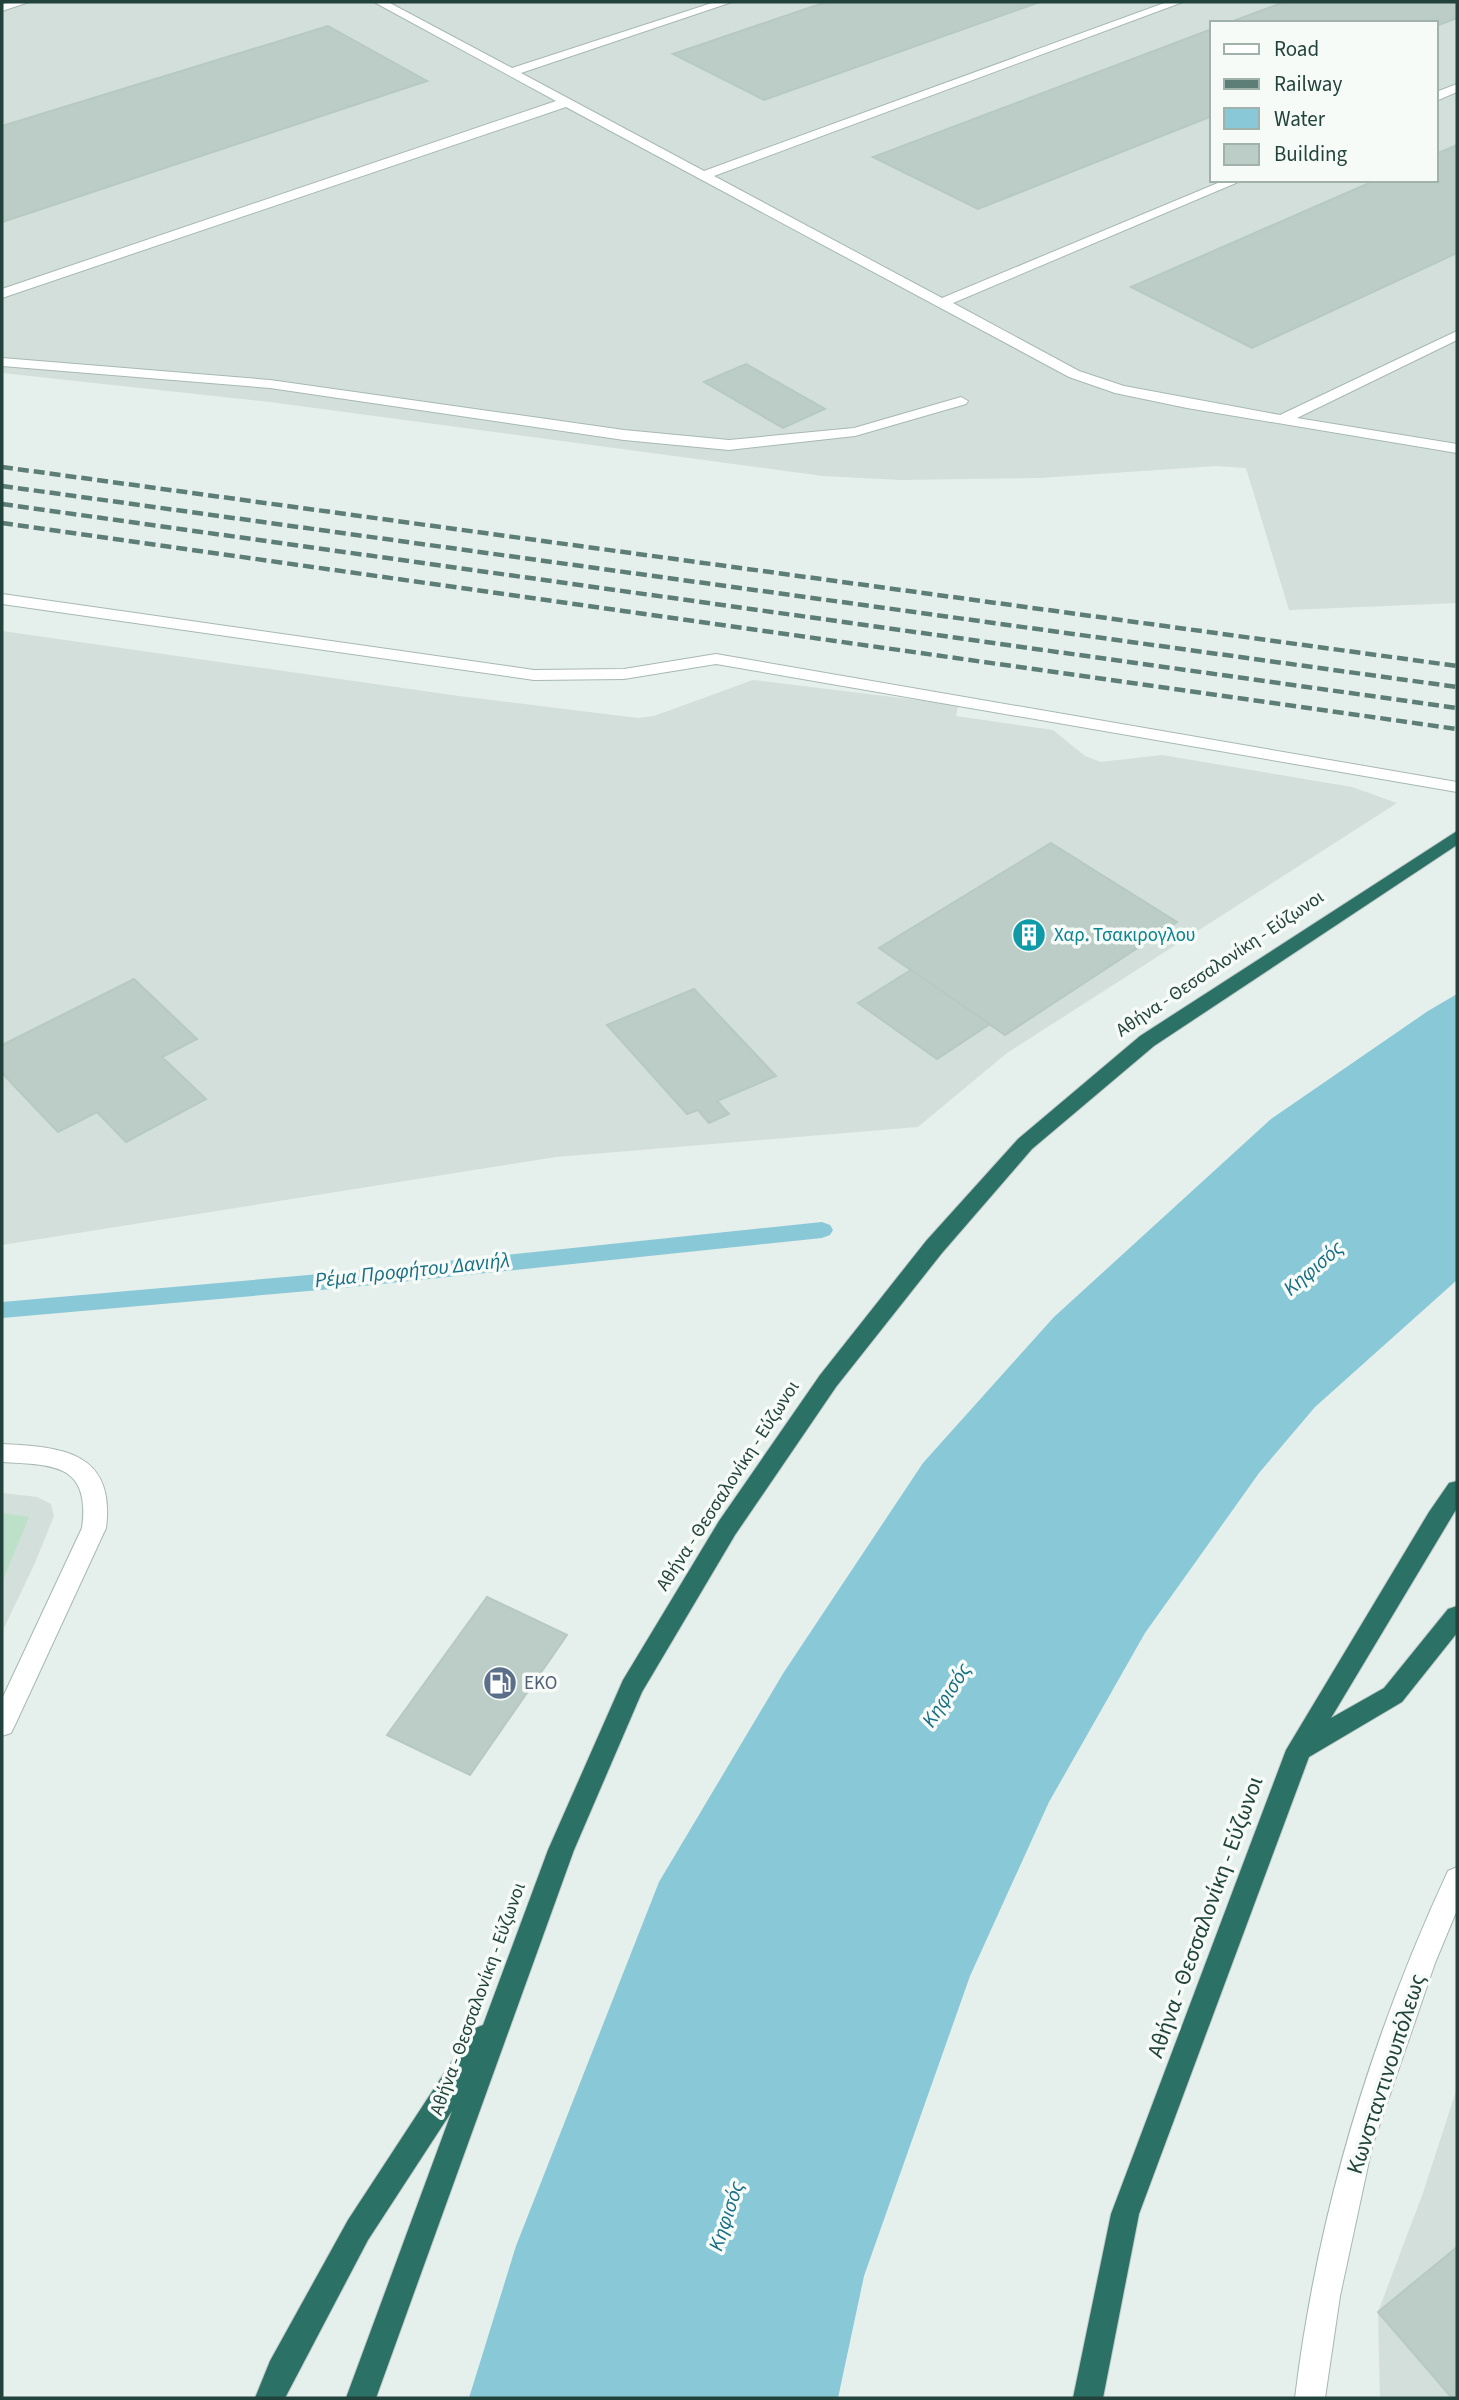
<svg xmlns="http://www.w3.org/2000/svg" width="1459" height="2400" font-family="'Source Sans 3',sans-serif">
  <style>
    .built { fill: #d3dfda; fill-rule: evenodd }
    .green { fill: #bce1c8 }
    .water { fill: #89c8d7 }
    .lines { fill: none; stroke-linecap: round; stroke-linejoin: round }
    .stream { fill: #89c8d7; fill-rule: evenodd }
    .building { fill: #bccdc7; stroke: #b6c9c2; stroke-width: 2 }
    .minor-casing { stroke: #a7b8b3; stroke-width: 2 }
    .highway-casing { stroke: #c1cac8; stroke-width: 2 }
    .minor { fill: #fff; fill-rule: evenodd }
    .highway { fill: #2b7166; fill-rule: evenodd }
    .rail { stroke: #5d7e76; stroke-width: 4.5; stroke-dasharray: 11 5; stroke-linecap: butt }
    .labels { text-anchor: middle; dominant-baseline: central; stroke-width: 7; stroke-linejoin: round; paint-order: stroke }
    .culture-label { font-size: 19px; fill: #0d838f; stroke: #f6fbf8; text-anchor: start }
    .street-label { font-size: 19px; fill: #22433b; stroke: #f6fbf8 }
    .service-label { font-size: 19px; fill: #4e5e75; stroke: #f6fbf8; text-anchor: start }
    .water-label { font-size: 21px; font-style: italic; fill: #176e84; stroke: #f6fbf8 }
    .near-street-label { font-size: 23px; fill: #22433b; stroke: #f6fbf8 }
  </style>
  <rect width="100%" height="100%" fill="#e5efeb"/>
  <!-- built -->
  <g class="built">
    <path d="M2 2H1457V603L1289 610 1246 468 1216 466 1040 478 901 480 823 476 270 402 2 373ZM1212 23H1436V180H1212Z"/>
    <polygon points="2,631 459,696 638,718 654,716 753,680 958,705 956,716 1053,730 1085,756 1101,762 1162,755 1352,787 1397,803 1007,1053 918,1127 556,1157 2,1245"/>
    <polygon points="2,1493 37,1497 51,1504 54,1516 34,1565 2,1632"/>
    <polygon points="1457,2088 1457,2398 1380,2398 1378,2312 1423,2193"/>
  </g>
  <!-- green -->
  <polygon class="green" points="2,1513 29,1517 2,1582"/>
  <!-- water -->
  <polygon class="water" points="1457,994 1457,1280 1315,1407 1259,1473 1145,1633 1049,1802 970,1976 864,2276 838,2398 469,2398 516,2246 659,1882 784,1672 923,1463 1054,1317 1271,1119 1428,1011"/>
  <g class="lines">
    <!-- stream -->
    <polygon class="stream" points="822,1222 830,1225 833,1230 830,1235 822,1238 343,1288 2,1318 2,1302 343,1272"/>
  </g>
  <!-- building -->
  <g class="building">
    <polygon points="826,2 1040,2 764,100 673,54"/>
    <polygon points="1284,2 1457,2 1457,18 1436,26 1436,23 1228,23"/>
    <polygon points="328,26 427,81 2,222 2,126"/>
    <polygon points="1212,29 1212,116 978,209 873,157"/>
    <polygon points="1457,145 1457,253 1252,348 1131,287 1376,180 1436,180 1436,154"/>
    <polygon points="746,364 825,409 783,428 704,382"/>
    <polygon points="1051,843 1177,922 1005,1035 879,948"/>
    <polygon points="911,970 990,1024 937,1059 858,1003"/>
    <polygon points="134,979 197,1039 162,1057 206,1099 126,1142 97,1112 58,1132 2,1073 2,1045"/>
    <polygon points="694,989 776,1076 717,1101 729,1114 709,1123 698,1110 687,1114 607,1025"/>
    <polygon points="487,1597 567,1635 470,1775 387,1735"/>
    <polygon points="1457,2247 1457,2398 1452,2398 1378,2312"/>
  </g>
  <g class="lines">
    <!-- minor casing -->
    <g class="minor-casing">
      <g id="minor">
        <polygon points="11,2 29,2 2,11 2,4"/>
        <polygon points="374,2 388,2 512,68 715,2 732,2 521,73 704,171 1167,2 1183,2 714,176 942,298 1225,180 1243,180 953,303 1079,371 1124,386 1280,415 1457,331 1457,340 1297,418 1457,444 1457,453 1187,408 1115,393 1069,377 566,107 2,298 2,289 556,101"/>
        <polygon points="1457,84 1457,92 1436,101 1436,92"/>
        <polygon points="2,358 270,380 624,430 729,440 854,428 961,397 968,401 966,404 855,436 729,450 624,440 270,388 2,366"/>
        <polygon points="2,594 534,670 624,669 716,654 1457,782 1457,792 716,664 624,679 534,680 2,604"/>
        <path d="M2 1444C61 1447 116 1451 106 1528L15 1725 11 1733 2 1736V1699L82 1528C91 1463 52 1465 2 1462Z"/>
        <path d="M1457 1867V1910L1435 1963 1372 2147 1340 2296 1325 2398H1295C1317 2216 1371 2037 1448 1871Z"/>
      </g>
    </g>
    <!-- highway casing -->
    <g class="highway-casing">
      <g id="highway">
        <polygon points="1457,831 1457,845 1154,1046 1032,1149 942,1253 836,1387 735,1535 642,1692 574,1850 376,2398 346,2398 452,2111 368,2240 285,2398 255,2398 270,2361 348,2220 473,2029 483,2025 548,1850 623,1680 719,1521 820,1375 926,1241 1018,1139 1140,1036"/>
        <polygon points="1457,1481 1457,1508 1331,1718 1384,1688 1448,1609 1457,1606 1457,1633 1402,1702 1309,1757 1139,2214 1103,2398 1073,2398 1111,2214 1286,1750 1429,1512 1449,1483"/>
      </g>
    </g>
    <!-- minor -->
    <use href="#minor" class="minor"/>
    <!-- highway -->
    <use href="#highway" class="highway"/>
    <!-- rail -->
    <g class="rail">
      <polyline points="2,467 1457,666"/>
      <polyline points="2,486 1457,687"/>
      <polyline points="2,504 1457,708"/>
      <polyline points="2,523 1457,729"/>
    </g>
  </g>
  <!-- icons -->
  <defs>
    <g id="building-disc" transform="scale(1.75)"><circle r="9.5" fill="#0f9aa8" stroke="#f6fbf8"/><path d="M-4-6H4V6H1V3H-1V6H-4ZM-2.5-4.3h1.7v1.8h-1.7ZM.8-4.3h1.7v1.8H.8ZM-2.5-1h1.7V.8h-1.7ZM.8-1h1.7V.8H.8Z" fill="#fff"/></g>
    <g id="fuel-disc" transform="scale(1.75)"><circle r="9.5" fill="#5c6f8a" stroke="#f6fbf8"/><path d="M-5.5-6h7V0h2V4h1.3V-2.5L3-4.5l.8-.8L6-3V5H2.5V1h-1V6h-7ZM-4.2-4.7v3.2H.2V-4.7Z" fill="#fff"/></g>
  </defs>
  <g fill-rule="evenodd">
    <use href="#building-disc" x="1029" y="935"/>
    <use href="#fuel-disc" x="500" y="1683"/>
  </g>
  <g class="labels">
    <!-- culture labels -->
    <g class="culture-label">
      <text x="1054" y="935">Χαρ. Τσακιρογλου</text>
    </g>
    <!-- street labels -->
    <g class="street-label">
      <text transform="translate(1220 964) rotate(-34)">Αθήνα - Θεσσαλονίκη - Εύζωνοι</text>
      <text transform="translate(728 1486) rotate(-57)">Αθήνα - Θεσσαλονίκη - Εύζωνοι</text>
      <text transform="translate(478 1999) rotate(-70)">Αθήνα - Θεσσαλονίκη - Εύζωνοι</text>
    </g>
    <!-- service labels -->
    <g class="service-label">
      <text x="524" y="1683">EKO</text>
    </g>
    <!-- water labels -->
    <g class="water-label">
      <text transform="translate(1313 1268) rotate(-41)">Κηφισός</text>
      <text transform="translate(412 1270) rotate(-6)">Ρέμα Προφήτου Δανιήλ</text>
      <text transform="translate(946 1695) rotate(-57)">Κηφισός</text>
      <text transform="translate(726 2216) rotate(-72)">Κηφισός</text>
    </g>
    <!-- near-street labels -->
    <g class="near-street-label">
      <text transform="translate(1205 1917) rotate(-70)">Αθήνα - Θεσσαλονίκη - Εύζωνοι</text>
      <text transform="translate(1386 2074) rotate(-72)">Κωνσταντινουπόλεως</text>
    </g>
  </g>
  <!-- border -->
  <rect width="1459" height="2400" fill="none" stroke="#22433b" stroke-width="7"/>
  <!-- legend -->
  <rect x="1210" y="21" width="228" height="161" fill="#f6fbf8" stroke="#a1b1ac" stroke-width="2"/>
  <rect x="1224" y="44" width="35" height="10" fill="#ffffff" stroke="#a1b1ac" stroke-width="2"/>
  <text x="1274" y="56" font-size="21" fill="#22433b">Road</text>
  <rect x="1224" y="79" width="35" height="10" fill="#5d7e76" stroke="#a1b1ac" stroke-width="2"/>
  <text x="1274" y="91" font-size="21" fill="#22433b">Railway</text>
  <rect x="1224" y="108" width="35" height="21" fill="#89c8d7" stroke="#a1b1ac" stroke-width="2"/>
  <text x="1274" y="126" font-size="21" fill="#22433b">Water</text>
  <rect x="1224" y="144" width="35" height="21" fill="#bccdc7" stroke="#a1b1ac" stroke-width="2"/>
  <text x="1274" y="161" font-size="21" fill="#22433b">Building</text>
</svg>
